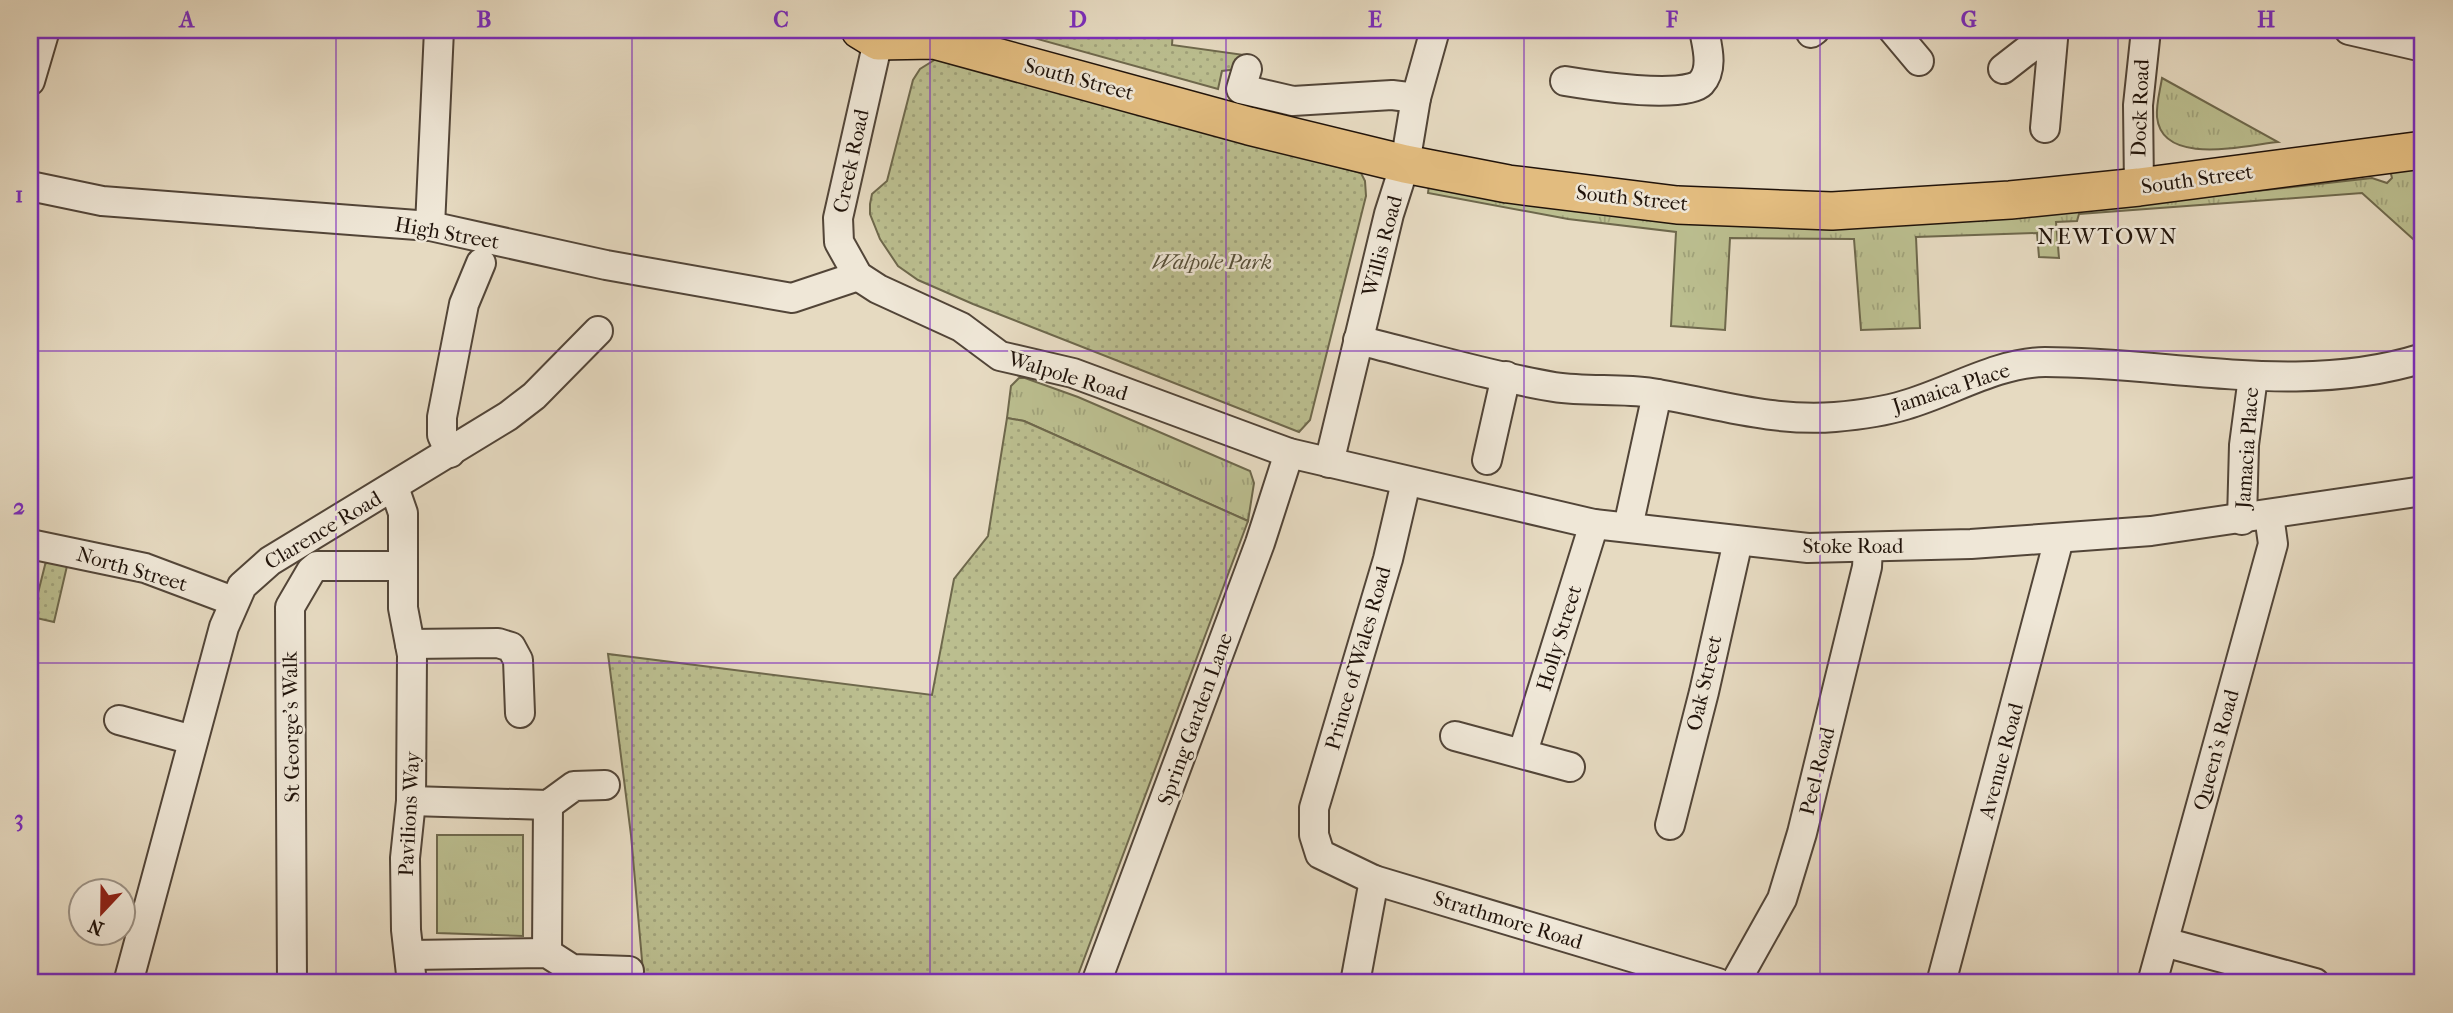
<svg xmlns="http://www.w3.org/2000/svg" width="2453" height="1013" font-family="'IM FELL French Canon',serif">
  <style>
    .grass { fill: url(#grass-tufts); stroke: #6e684c; stroke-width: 2 }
    .park { fill: url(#park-dots); stroke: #6e684c; stroke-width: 2 }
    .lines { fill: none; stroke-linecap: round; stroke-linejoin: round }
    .minor-casing { stroke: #524538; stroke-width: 32 }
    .major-casing { stroke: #20130a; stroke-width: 40 }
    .minor { stroke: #efe7d7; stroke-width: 28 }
    .major { stroke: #e3bd80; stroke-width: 37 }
    .grid { fill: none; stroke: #7b2cbf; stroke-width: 2; stroke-opacity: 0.55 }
    .labels { text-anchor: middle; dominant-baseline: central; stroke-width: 5; stroke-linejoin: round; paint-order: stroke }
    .street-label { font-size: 21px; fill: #20130a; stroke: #efe7d7 }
    .park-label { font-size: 21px; font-style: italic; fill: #564f39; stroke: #efe7d7 }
    .neighbourhood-label { font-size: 23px; letter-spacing: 2px; fill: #20130a; stroke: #efe7d7 }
    .neatline { fill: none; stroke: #7b2cbf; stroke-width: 2.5 }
    .grid-label { font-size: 23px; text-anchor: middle; font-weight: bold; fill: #7b2cbf }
  </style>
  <defs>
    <pattern id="grass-tufts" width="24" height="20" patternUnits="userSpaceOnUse" patternTransform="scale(1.75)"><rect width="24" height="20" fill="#bbbe8f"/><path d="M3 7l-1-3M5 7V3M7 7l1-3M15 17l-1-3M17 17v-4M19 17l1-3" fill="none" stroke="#a0a27a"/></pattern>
    <pattern id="park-dots" width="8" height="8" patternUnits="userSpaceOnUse" patternTransform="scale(1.75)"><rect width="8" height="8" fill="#bbbe8f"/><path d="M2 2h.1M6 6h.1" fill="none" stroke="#a0a27a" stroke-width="1.8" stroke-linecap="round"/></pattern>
  </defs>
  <rect width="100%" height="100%" fill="#e6dac1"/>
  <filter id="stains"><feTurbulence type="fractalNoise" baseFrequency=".00286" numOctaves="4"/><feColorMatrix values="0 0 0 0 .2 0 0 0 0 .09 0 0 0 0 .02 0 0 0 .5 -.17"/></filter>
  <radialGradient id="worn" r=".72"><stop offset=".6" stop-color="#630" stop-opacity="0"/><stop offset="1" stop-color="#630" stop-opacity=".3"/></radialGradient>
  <!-- grass -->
  <g class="grass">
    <path d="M2162 78 2278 142C2246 145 2162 167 2157 117 2156 104 2160 91 2162 78Z"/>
    <polygon points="2423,166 2423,248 2362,193 2079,214 2077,221 2056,222 2059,258 2039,257 2037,233 1916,237 1920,328 1861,330 1854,239 1730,238 1725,330 1671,326 1676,232 1568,219 1428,193 1429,185 2104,208 2372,178 2387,183 2392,178 2390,170"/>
    <polygon points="1019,378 1025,378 1078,397 1250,471 1254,483 1248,521 1024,421 1007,418 1011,386"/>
    <polygon points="437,835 523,835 523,936 437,933"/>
  </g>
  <!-- park -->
  <g class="park">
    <polygon points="1005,30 1173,30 1172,45 1244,55 1237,69 1222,71 1218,89"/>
    <polygon points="936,59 1361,173 1365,181 1366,196 1310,420 1299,432 973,304 918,280 898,266 880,239 870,214 870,204 872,194 887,181 913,80 920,69"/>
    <polygon points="1007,418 1024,421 1248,521 1075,983 644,983 631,835 608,654 932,695 954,579 988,536"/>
    <polygon points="46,561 67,566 54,622 32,617"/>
  </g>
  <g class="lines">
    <!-- minor casing -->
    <g class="minor-casing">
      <g id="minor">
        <polyline points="1893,30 1919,61"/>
        <polyline points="2349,30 2423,47"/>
        <polyline points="1811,33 1815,30"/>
        <polyline points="878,41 838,218 839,242 858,276 878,289 961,327 1000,356 1073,373 1289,453 1594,524 1808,548 1971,544 2151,531 2423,491"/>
        <polyline points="1247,69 1241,89 1293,101 1392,95 1416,98"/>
        <polyline points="2003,69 2039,41 2053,39 2045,128"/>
        <polyline points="30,81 45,30"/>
        <path d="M1565 81C1589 85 1685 100 1701 83 1714 69 1707 46 1704 30"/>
        <polyline points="30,186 102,201 430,226 606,265 792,298 858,276"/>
        <polyline points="2139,187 2138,105 2146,30"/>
        <polyline points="430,226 439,30"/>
        <path d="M1358 340C1423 356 1489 376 1554 387 1587 392 1620 388 1652 393 1714 403 1771 422 1835 417 1858 415 1882 412 1905 405 1951 392 1995 363 2045 362 2171 362 2300 397 2423 358"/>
        <polyline points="450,453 442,435 442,417 464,304 481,263"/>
        <polyline points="1487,460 1506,376"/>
        <polyline points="1329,463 1389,214 1405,164 1416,98 1435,30"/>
        <polyline points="1406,482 1388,559 1314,808 1314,835 1320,854 1374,880 1718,983"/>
        <polyline points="394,487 403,513 403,608 412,655 411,801 405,858 406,930 412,983"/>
        <polyline points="2242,520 2244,445 2253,377"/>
        <polyline points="1628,527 1657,394"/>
        <polyline points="30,544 145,568 233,601"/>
        <polyline points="410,644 498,643 511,647 518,660 520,713"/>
        <polyline points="119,720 193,740"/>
        <polyline points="1455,736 1570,767"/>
        <polyline points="1523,752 1594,524"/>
        <polyline points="411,801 548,805 574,786 605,785"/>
        <polyline points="1670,825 1704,692 1738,541"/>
        <polyline points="2164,942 2315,983"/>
        <polyline points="547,953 548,805"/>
        <polyline points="410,955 547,953 572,969 629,971"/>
        <polyline points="128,983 224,627 242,586 270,561 508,416 534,396 598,331"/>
        <polyline points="292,983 290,607 311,571 317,566 403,566"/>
        <polyline points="1096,983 1260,543 1289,453"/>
        <polyline points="1355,983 1374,880"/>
        <polyline points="1735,983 1782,899 1802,833 1867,567 1868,547"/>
        <polyline points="1941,983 2059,539"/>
        <polyline points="2152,983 2273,544 2269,515"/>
      </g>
    </g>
    <!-- major casing -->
    <g class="major-casing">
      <polyline id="major" points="860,30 878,41 934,40 1249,126 1405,164 1508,184 1677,205 1832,211 2010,200 2139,187 2423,150"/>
    </g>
    <!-- minor -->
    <use href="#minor" class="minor"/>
    <!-- major -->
    <use href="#major" class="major"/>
  </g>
  <!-- grid -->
  <path class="grid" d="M336 30V983M632 30V983M930 30V983M1226 30V983M1524 30V983M1820 30V983M2118 30V983M30 351H2423M30 663H2423"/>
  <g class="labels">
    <!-- street labels -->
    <g class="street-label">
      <text transform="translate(1079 79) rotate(15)">South Street</text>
      <text transform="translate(2140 108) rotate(-88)">Dock Road</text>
      <text transform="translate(851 161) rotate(-78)">Creek Road</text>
      <text transform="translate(2197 179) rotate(-8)">South Street</text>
      <text transform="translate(1632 198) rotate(6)">South Street</text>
      <text transform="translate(447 233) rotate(10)">High Street</text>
      <text transform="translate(1382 246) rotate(-75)">Willis Road</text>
      <text transform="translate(1068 376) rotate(17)">Walpole Road</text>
      <text transform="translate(1951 388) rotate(-18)">Jamaica Place</text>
      <text transform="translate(2247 448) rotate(-86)">Jamacia Place</text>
      <text transform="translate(323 530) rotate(-31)">Clarence Road</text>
      <text x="1853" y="546">Stoke Road</text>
      <text transform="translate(132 569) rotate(16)">North Street</text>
      <text transform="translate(1559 638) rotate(-73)">Holly Street</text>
      <text transform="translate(1358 658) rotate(-74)">Prince of Wales Road</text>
      <text transform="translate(1704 683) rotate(-77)">Oak Street</text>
      <text transform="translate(1195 719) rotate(-70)">Spring Garden Lane</text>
      <text transform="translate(291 727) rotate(-91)">St George's Walk</text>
      <text transform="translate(2216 750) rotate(-75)">Queen's Road</text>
      <text transform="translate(2001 761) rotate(-75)">Avenue Road</text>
      <text transform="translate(1817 771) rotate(-76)">Peel Road</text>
      <text transform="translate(409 814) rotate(-87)">Pavilions Way</text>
      <text transform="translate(1508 920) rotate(17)">Strathmore Road</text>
    </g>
    <!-- park labels -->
    <g class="park-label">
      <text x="1212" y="262">Walpole Park</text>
    </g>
    <!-- neighbourhood labels -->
    <g class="neighbourhood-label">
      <text x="2108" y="236">NEWTOWN</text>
    </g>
  </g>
  <!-- margin -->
  <rect width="2453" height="1013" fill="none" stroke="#e6dac1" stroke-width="77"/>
  <!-- north arrow -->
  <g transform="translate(102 912) rotate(202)"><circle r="33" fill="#efe7d7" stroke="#9c9285" stroke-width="2"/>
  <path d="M0-5L12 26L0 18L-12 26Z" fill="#8f2418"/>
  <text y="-10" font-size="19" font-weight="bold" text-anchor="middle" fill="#20130a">N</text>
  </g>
  <rect x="38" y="38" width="2376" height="936" class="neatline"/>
  <g class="grid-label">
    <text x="187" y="27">A</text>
    <text x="484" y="27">B</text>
    <text x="781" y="27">C</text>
    <text x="1078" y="27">D</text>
    <text x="1375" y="27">E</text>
    <text x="1672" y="27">F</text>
    <text x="1969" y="27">G</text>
    <text x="2266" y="27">H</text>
    <text x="19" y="202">1</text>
    <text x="19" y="514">2</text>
    <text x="19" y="826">3</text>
  </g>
  <rect width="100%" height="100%" filter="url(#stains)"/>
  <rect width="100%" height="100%" fill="url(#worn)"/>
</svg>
